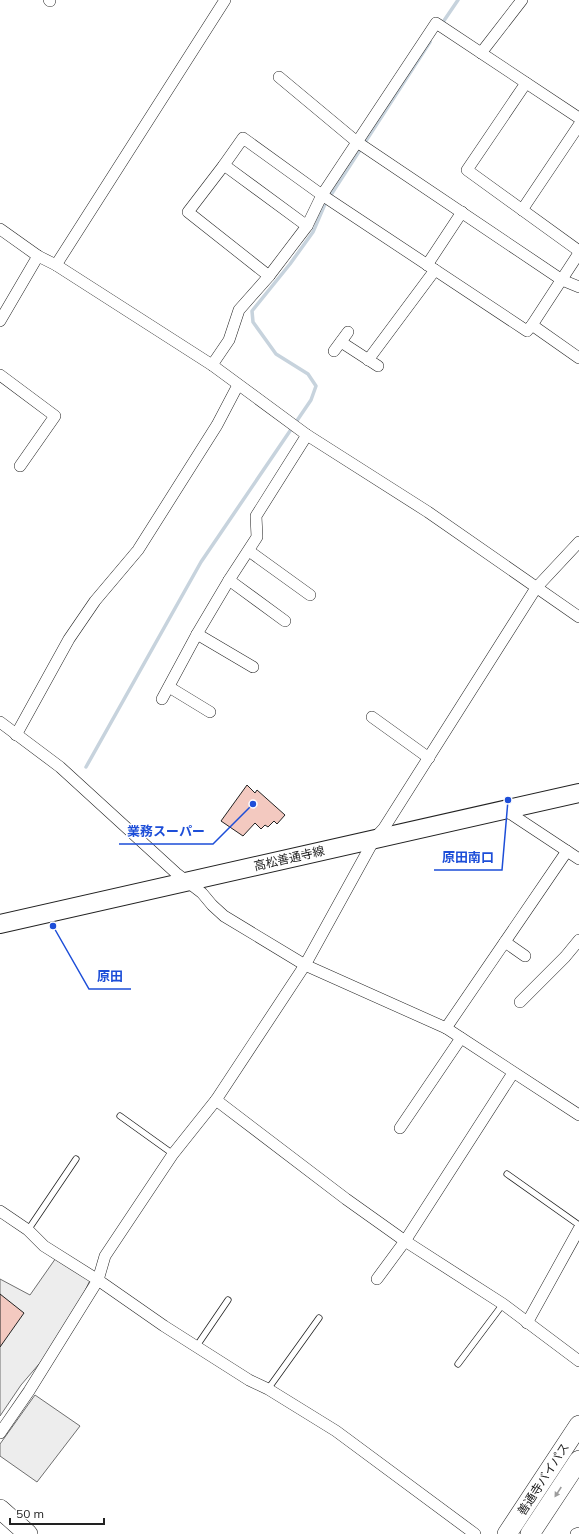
<svg xmlns="http://www.w3.org/2000/svg" width="579" height="1534" font-family="Mulish,'Noto Sans JP',sans-serif">
  <style>
    .parking { fill: #ededed; stroke: #6f6f6f }
    .lines { fill: none; stroke-linecap: round; stroke-linejoin: round }
    .stream { stroke: #c7d3dd; stroke-width: 3.5 }
    .building { fill: #f3c9c0; stroke: #222 }
    .service-casing { stroke: #222; stroke-width: 7 }
    .minor-casing { stroke: #222; stroke-width: 12 }
    .primary-casing { stroke: #222; stroke-width: 20 }
    .trunk-casing { stroke: #222; stroke-width: 20 }
    .service { stroke: #fff; stroke-width: 5.5 }
    .minor { stroke: #fff; stroke-width: 11 }
    .primary { stroke: #fff; stroke-width: 18 }
    .trunk { stroke: #fff; stroke-width: 19 }
    .oneway { fill: #9c9c9c }
    .labels { text-anchor: middle; dominant-baseline: central; stroke-width: 3; stroke-linejoin: round; paint-order: stroke }
    .street-label { font-size: 12px; fill: #222; stroke: #fff }
    .leader { fill: none; stroke: #1d4ed8; stroke-width: 1.5 }
    .callout-dot { fill: #1d4ed8; stroke: #fff; stroke-width: 1.5 }
    .callout-label { font-size: 13px; text-anchor: middle; font-weight: bold; fill: #1d4ed8; stroke: #fff; stroke-width: 3; stroke-linejoin: round; paint-order: stroke }
  </style>
  <rect width="100%" height="100%" fill="#fff"/>
  <!-- parking -->
  <g class="parking">
    <polygon points="58,1255 92,1276 64,1335 21,1385 0,1416 0,1279 30,1295"/>
    <polygon points="35,1395 80,1426 37,1482 0,1456 0,1444"/>
  </g>
  <g class="lines">
    <!-- stream -->
    <g class="stream">
      <polyline points="441,25 458,0"/>
      <polyline points="86,767 201,562 311,400 316,386 308,374 276,354 253,322 252,311 290,264 313,232 325,204 430,42"/>
    </g>
  </g>
  <!-- building -->
  <g class="building">
    <polygon points="247,785 255,793 257,790 285,815 277,824 274,821 268,827 265,825 261,829 255,823 243,836 221,821"/>
    <polygon points="0,1294 24,1313 0,1347"/>
  </g>
  <g class="lines">
    <!-- service casing -->
    <g class="service-casing">
      <g id="service">
        <polyline points="120,1116 173,1154"/>
        <polyline points="507,1174 579,1225"/>
        <polyline points="28,1230 76,1159"/>
        <polyline points="196,1347 228,1300"/>
        <polyline points="458,1364 503,1304"/>
        <polyline points="268,1389 319,1318"/>
      </g>
    </g>
    <!-- minor casing -->
    <g class="minor-casing">
      <g id="minor">
        <polyline points="49,0 50,1"/>
        <polyline points="481,53 522,0"/>
        <polyline points="279,77 357,142 562,280 579,287"/>
        <polyline points="526,83 467,170 579,251"/>
        <polyline points="224,165 188,212 269,276"/>
        <polyline points="522,210 579,125"/>
        <polyline points="307,226 224,165 243,138 322,195 436,23 579,118"/>
        <polyline points="0,229 38,256 56,265 212,365 307,435 428,512 579,617"/>
        <polyline points="56,265 225,0"/>
        <polyline points="427,265 462,212"/>
        <polyline points="0,321 38,256"/>
        <polyline points="532,325 579,253"/>
        <polyline points="341,342 378,366"/>
        <polyline points="334,351 348,332"/>
        <polyline points="368,360 435,270"/>
        <polyline points="212,365 229,340 239,310 269,276 307,226 322,195 527,331 532,325 579,358"/>
        <polyline points="0,375 55,416 20,466"/>
        <polyline points="249,551 310,595"/>
        <polyline points="229,580 285,621"/>
        <polyline points="197,634 253,667"/>
        <polyline points="169,687 210,712"/>
        <polyline points="162,699 197,634 229,580 257,537 256,516 307,435"/>
        <polyline points="372,717 429,758"/>
        <polyline points="0,722 60,767 176,873 202,893 212,905 224,916 305,965 446,1028 579,1115"/>
        <polyline points="16,735 69,639 95,601 138,550 217,425 238,385"/>
        <polyline points="505,810 579,859"/>
        <polyline points="505,942 525,956"/>
        <polyline points="520,1002 565,957 579,940"/>
        <polyline points="446,1028 567,851"/>
        <polyline points="216,1100 346,1199 405,1241 503,1304 579,1361"/>
        <polyline points="400,1128 461,1038"/>
        <polyline points="0,1211 28,1230 44,1246 98,1280 164,1326 249,1380 268,1389 336,1431 475,1534"/>
        <polyline points="377,1279 405,1241 513,1073"/>
        <polyline points="527,1323 579,1229"/>
        <polyline points="0,1433 29,1391 98,1280 105,1256 173,1154 216,1100 305,965 375,838 384,828 536,588 579,542"/>
        <polyline points="576,1534 579,1533"/>
      </g>
    </g>
    <!-- primary casing -->
    <g class="primary-casing">
      <polyline id="primary" points="0,924 579,793"/>
    </g>
    <!-- trunk casing -->
    <g class="trunk-casing">
      <g id="trunk">
        <polyline points="0,1509 28,1534"/>
        <polyline points="507,1534 579,1425"/>
        <polyline points="530,1534 579,1460"/>
      </g>
    </g>
    <!-- service -->
    <use href="#service" class="service"/>
    <!-- minor -->
    <use href="#minor" class="minor"/>
    <!-- primary -->
    <use href="#primary" class="primary"/>
    <!-- trunk -->
    <use href="#trunk" class="trunk"/>
  </g>
  <!-- one-way arrows -->
  <defs><path id="oneway-solid" d="M-6-.8H1V-3.2L6.5 0L1 3.2V.8H-6Z"/></defs>
  <use class="oneway" href="#oneway-solid" transform="translate(558 1492) rotate(123)"/>
  <g class="labels">
    <!-- street labels -->
    <g class="street-label">
      <text transform="translate(289 858) rotate(-13)">高松善通寺線</text>
      <text transform="translate(543 1479) rotate(-57)">善通寺バイパス</text>
    </g>
  </g>
  <!-- callouts -->
  <path class="leader" d="M253 804L213 844H119M508 800L502 870H434M53 926L89 989H131"/>
  <g class="callout-dot">
    <circle cx="253" cy="804" r="4"/>
    <circle cx="508" cy="800" r="4"/>
    <circle cx="53" cy="926" r="4"/>
  </g>
  <g class="callout-label">
    <text x="166" y="836">業務スーパー</text>
    <text x="468" y="862">原田南口</text>
    <text x="110" y="981">原田</text>
  </g>
  <!-- scale -->
  <path d="M10 1518v6h94v-6" fill="none" stroke="#222222" stroke-width="2"/>
  <text x="16" y="1518" font-size="12" fill="#222222" stroke="#ffffff" stroke-width="3" paint-order="stroke">50 m</text>
</svg>
